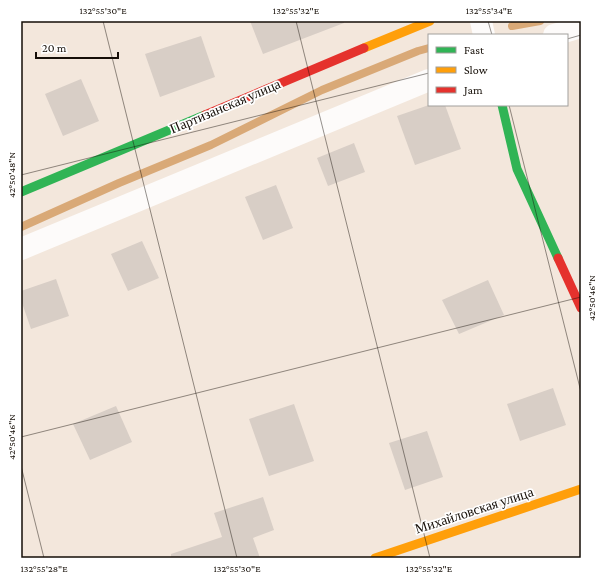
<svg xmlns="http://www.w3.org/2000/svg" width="602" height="579" font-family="'Crimson Pro',serif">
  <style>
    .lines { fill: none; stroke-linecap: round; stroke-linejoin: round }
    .stream { stroke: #d9a977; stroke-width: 8 }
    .building { fill: #d8cec6 }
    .street { stroke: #fdfbfa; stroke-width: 22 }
    .fast { stroke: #30b455; stroke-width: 9 }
    .slow { stroke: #ff9f0a; stroke-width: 9 }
    .jam { stroke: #e5322d; stroke-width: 9 }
    .ticks { fill: none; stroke: #150e07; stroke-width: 1; stroke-opacity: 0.45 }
    .labels { text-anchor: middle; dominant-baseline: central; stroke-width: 3.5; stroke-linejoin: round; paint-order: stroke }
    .street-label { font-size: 14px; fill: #150e07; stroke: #fff }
    .neatline { fill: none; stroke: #150e07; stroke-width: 1.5 }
    .ticks-label { font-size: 10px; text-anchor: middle; fill: #150e07 }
  </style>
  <rect width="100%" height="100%" fill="#f3e7dc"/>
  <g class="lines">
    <!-- stream -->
    <g class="stream">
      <polyline points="512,26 540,21"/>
      <polyline points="21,227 119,183 211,145 322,90 418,51 429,48"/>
    </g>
  </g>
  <!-- building -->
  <g class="building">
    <polygon points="250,21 344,21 344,23 263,54"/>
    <polygon points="201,36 215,77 160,97 145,54"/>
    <polygon points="81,79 99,121 63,136 45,94"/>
    <polygon points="429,105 445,105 461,149 415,165 397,116"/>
    <polygon points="354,143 365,172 328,186 317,158"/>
    <polygon points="276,185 293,228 263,240 245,197"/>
    <polygon points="142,241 159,278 128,291 111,254"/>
    <polygon points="56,279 69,316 31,329 21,300 21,291"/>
    <polygon points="488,280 504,315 459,334 442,300"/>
    <polygon points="553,388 566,425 520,441 507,404"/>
    <polygon points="294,404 314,461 269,476 249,419"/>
    <polygon points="116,406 132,442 90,460 73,424"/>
    <polygon points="427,431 443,477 405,490 389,443"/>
    <polygon points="263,497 274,530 253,538 260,558 171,558 171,554 222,537 214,513"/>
  </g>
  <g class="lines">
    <!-- street -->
    <g class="street">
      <polyline points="481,21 484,35"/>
      <polyline points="554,35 581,27"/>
      <polyline points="21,249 429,80"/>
    </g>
    <!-- fast -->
    <g class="fast">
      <polyline points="502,105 517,169 558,258"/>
      <polyline points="21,192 205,115"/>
    </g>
    <!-- slow -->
    <g class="slow">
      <polyline points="364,48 430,21"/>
      <polyline points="375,558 581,489"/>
    </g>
    <!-- jam -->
    <g class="jam">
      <polyline points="205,115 364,48"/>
      <polyline points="558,258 581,308"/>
    </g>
  </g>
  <!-- ticks -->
  <path class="ticks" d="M103 21 237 558M296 21 430 558M488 21 492 35M567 39 581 35M509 105 581 392M21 175 429 73M21 437 581 297M21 466 44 558"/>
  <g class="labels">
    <!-- street labels -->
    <g class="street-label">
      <text transform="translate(225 106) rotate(-23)">Партизанская улица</text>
      <text transform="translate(474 510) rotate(-18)">Михайловская улица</text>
    </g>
  </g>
  <!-- border -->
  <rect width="602" height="579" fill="none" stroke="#ffffff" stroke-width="44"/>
  <!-- legend -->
  <rect x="428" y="34" width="140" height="72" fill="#ffffff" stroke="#a19f9c"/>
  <rect x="436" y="47" width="20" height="6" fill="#30b455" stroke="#a19f9c"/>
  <text x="464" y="54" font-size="12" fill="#150e07">Fast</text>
  <rect x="436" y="67" width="20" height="6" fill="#ff9f0a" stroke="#a19f9c"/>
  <text x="464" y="74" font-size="12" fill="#150e07">Slow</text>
  <rect x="436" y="87" width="20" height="6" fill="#e5322d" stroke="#a19f9c"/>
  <text x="464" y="94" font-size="12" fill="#150e07">Jam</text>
  <!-- scale -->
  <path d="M36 52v6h82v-6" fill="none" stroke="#150e07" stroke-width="2"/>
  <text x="42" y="52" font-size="12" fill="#150e07" stroke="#ffffff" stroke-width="3" paint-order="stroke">20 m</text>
  <rect x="22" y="22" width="558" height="535" class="neatline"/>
  <g class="ticks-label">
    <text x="103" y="14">132°55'30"E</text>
    <text x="296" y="14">132°55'32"E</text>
    <text x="489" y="14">132°55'34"E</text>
    <text transform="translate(11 175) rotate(-90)" y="4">42°50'48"N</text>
    <text transform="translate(591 298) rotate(-90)" y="4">42°50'46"N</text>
    <text transform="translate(11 437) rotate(-90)" y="4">42°50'46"N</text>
    <text x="44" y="572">132°55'28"E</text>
    <text x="237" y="572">132°55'30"E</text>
    <text x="429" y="572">132°55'32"E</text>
  </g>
</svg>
